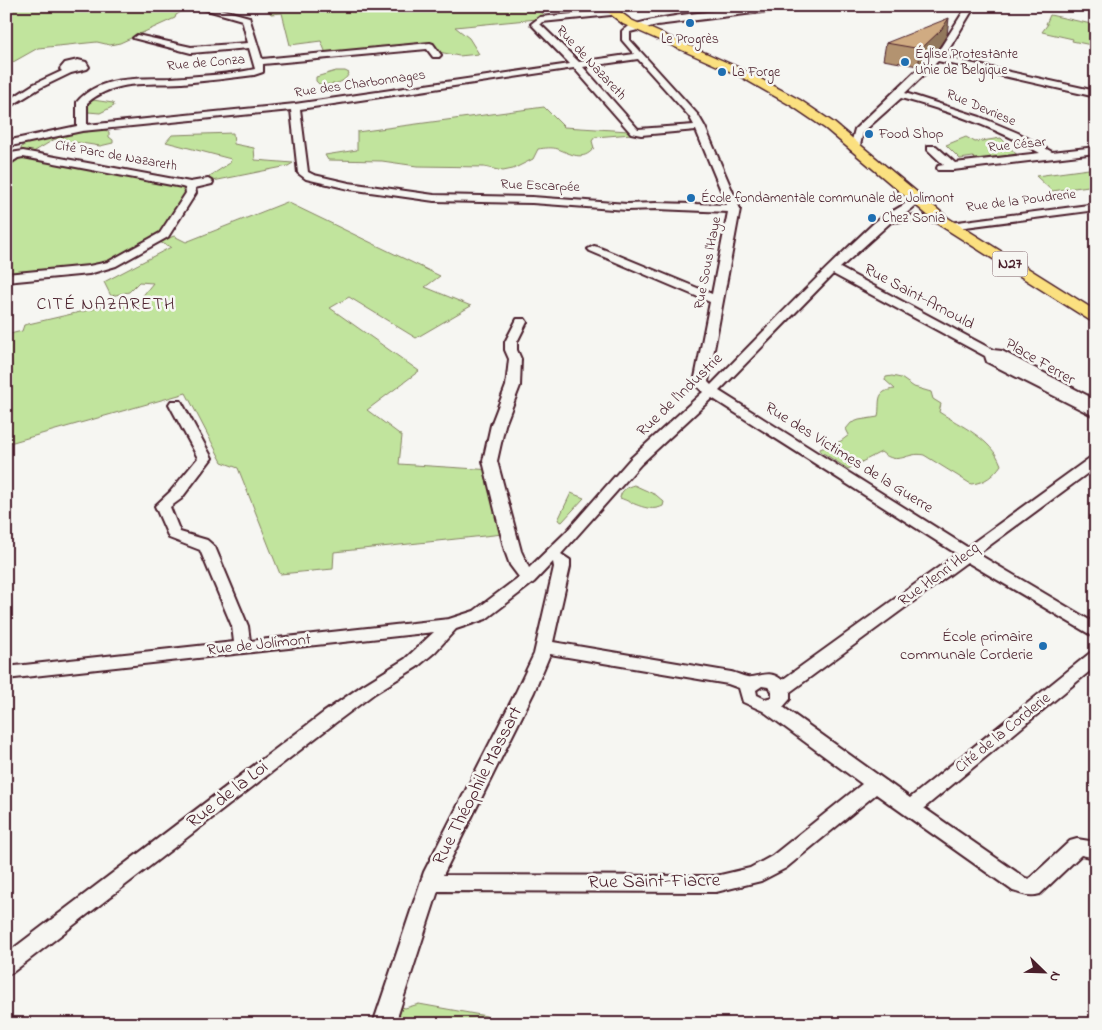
<svg xmlns="http://www.w3.org/2000/svg" width="1102" height="1030" font-family="'Indie Flower',sans-serif">
  <style>
    .green { fill: #c1e49d; stroke: #868264 }
    .lines { fill: none; stroke-linecap: round; stroke-linejoin: round }
    .minor-casing { stroke: #4a1f2b; stroke-width: 4 }
    .major-casing { stroke: #4a1f2b; stroke-width: 3 }
    .minor { fill: #f6f6f2; fill-rule: evenodd }
    .major { fill: #fbe080; fill-rule: evenodd }
    .wall { fill: #b39370; stroke: #4a1f2b }
    .shaded-wall { fill: #92785b; stroke: #4a1f2b }
    .building { fill: #d0ab82; stroke: #4a1f2b }
    .poi-dot { fill: #1f6fb2; stroke: #f6f6f2; stroke-width: 2 }
    .labels { text-anchor: middle; dominant-baseline: central; stroke-width: 5; stroke-linejoin: round; paint-order: stroke }
    .far-poi-label { font-size: 14px; fill: #4a1f2b; stroke: #f6f6f2; text-anchor: start }
    .far-street-label { font-size: 14px; fill: #4a1f2b; stroke: #f6f6f2 }
    .shield { fill: #f6f6f2; stroke: #7e6067; stroke-width: 1 }
    .shield-label { font-size: 15px; font-weight: bold; fill: #4a1f2b }
    .street-label { font-size: 16px; fill: #4a1f2b; stroke: #f6f6f2 }
    .poi-label { font-size: 16px; fill: #4a1f2b; stroke: #f6f6f2; text-anchor: end }
    .neighbourhood-label { font-size: 18px; letter-spacing: 1px; fill: #4a1f2b; stroke: #f6f6f2 }
    .near-street-label { font-size: 19px; fill: #4a1f2b; stroke: #f6f6f2 }
  </style>
  <rect width="100%" height="100%" fill="#f6f6f2"/>
  <filter id="ink" filterUnits="userSpaceOnUse"><feTurbulence type="fractalNoise" baseFrequency=".02" numOctaves="2"/><feDisplacementMap in="SourceGraphic" scale="10" xChannelSelector="R" yChannelSelector="G"/><feConvolveMatrix kernelMatrix="1 2 1 2 8 2 1 2 1" color-interpolation-filters="sRGB"/></filter>
  <g filter="url(#ink)">
    <!-- green -->
    <g class="green">
      <polygon points="6,6 191,6 176,15 175,18 120,43 110,45 97,42 38,48 6,66"/>
      <polygon points="253,6 536,6 547,18 455,27 469,38 479,54 459,56 434,51 430,46 327,56 321,41 290,45 282,13 271,14 268,10"/>
      <polygon points="1050,15 1096,25 1096,46 1072,41 1073,39 1042,32 1048,24 1046,24"/>
      <path d="M336 71H345L349 73C344 85 330 85 319 84L316 81V77Z"/>
      <polygon points="93,100 113,103 114,106 100,113 88,112 88,104"/>
      <path d="M544 107 564 127 629 131 632 134 595 137 592 141 594 148C583 162 571 154 558 149 552 147 545 148 538 149L533 159 513 169 503 171 484 167 417 166 382 161 328 160 325 155 357 150V132Z"/>
      <polygon points="101,128 109,132 109,137 113,140 113,143 100,146 55,139 30,154 22,151 21,148 25,143 73,131"/>
      <polygon points="233,133 234,144 254,148 255,160 293,163 288,166 208,182 210,176 230,163 231,159 166,142 172,135"/>
      <polygon points="966,137 975,142 1001,138 1019,157 977,161 973,157 960,159 946,145"/>
      <polygon points="14,154 191,187 167,230 106,266 6,279 6,163"/>
      <polygon points="1096,168 1096,185 1052,191 1036,176"/>
      <polygon points="287,202 440,276 425,287 471,306 416,338 349,297 330,308 419,371 367,410 402,436 399,464 493,470 503,534 334,552 333,569 280,574 238,468 222,462 186,393 6,444 6,335 22,331 24,325 141,298 153,283 139,282 129,292 111,296 104,282 171,247 159,242 174,236 186,242"/>
      <path d="M892 376 901 378 914 387 931 392 933 399 941 404 939 412C961 426 992 439 1001 465 994 475 985 483 971 484L924 455C907 451 899 467 881 452L848 469 820 451V449L841 441 849 435 846 429 851 423 859 420 878 417C881 402 874 391 895 389L885 380 886 377Z"/>
      <path d="M634 485 656 495 664 502 663 506C649 513 634 503 620 498 621 490 627 487 634 485Z"/>
      <polygon points="571,493 584,498 562,522 558,520"/>
      <polygon points="390,1003 405,1008 419,1004 486,1016 497,1024 384,1024"/>
    </g>
    <g class="lines">
      <!-- minor casing -->
      <g class="minor-casing">
        <g id="minor">
          <path d="M193 6H209L249 17 262 59 430 43 433 44 441 55 439 57H433L427 49 263 64V72L254 75C230 78 206 81 182 83 147 85 115 79 87 103V125L295 104 570 64 531 24 540 17 614 10V14L611 15 542 22 540 24 579 62 634 54 622 40V31C637 15 764 6 791 6L787 9 657 25 630 32V40L698 115 705 127 740 209 708 382 711 385C765 330 818 275 874 223 886 213 901 209 912 198H920L921 200 920 202 904 215 943 218 949 221 947 223 912 220 891 222 840 268 993 350 1002 351 1096 400V417L987 362 985 356 833 274 719 391 967 547 1091 457 1096 456V467L978 554 1096 624V638L967 562 790 692V699L783 707 910 798 1090 653 1096 651V666L924 808 1025 878 1029 879 1070 841 1077 839 1096 842V858L1081 855 1040 894C1030 897 1022 894 1013 891L876 794 786 868 761 881 716 892 438 891 395 1024H373L424 872 516 692 534 654 554 567 553 562 534 582 486 619 456 629 435 652 417 667 375 693 335 723 13 972 6 975V954L323 713 363 685 405 659 434 632 6 679V667L234 642 232 626 200 550 169 538 155 506 170 492 198 458 169 404 171 401H181L212 458 181 499 170 507 180 532 207 540 215 547 248 626 250 641 449 619 474 611 519 577 510 565 505 551 483 461 491 425 506 386 509 359 505 350V342L517 319H525L527 322 517 342V350L521 359 520 386 505 425 497 461 521 551 529 568 566 532 631 458 703 392 694 383 710 302 590 251 588 249 594 246 598 247 712 294 728 212 657 209 627 210 532 203 434 201 349 189 306 179 298 173 291 110 82 131 6 147V141L77 126V102C100 75 139 79 171 78 198 76 229 75 255 69L249 48 191 53 133 38 137 35 191 47 248 43 242 20ZM638 59 689 116 694 125 638 129 583 67ZM574 68 631 133 641 135 696 130 727 205 657 203 627 204 532 197 434 195 349 183 314 175 308 172 300 109ZM712 398 957 554 782 680C768 668 757 679 747 677 742 676 736 673 731 672L553 642 570 567V560L561 554 641 464ZM550 654 728 684 739 688 743 702 763 711 862 784 772 856 750 868 716 876 443 875 534 692ZM762 686 768 687 772 691V697L765 699 757 695 756 690Z"/>
          <path d="M967 6H975L949 49 942 57 1096 91V97L938 61 905 93 980 117 1018 133 1052 152 1096 147V153L953 170H938L937 168 938 166 944 165 928 150V146H936L955 163 1040 153C997 128 949 111 901 98L863 132 859 150H851L850 148 855 129 941 47Z"/>
          <polygon points="78,60 86,62 89,67 87,69 71,73 40,88 6,109 6,102 34,84 62,71 60,69 65,63"/>
          <polygon points="23,151 190,182 208,179 213,182 212,184 195,188 196,193 168,237 116,266 89,274 6,282 6,274 89,266 108,262 160,233 186,193 185,188 182,187 23,157 18,158 6,166 6,157 11,153"/>
          <polygon points="1096,204 1096,210 950,229 944,226 950,223"/>
        </g>
      </g>
      <!-- major casing -->
      <g class="major-casing">
        <polygon id="major" points="600,6 612,6 631,20 744,70 800,100 834,123 948,218 1096,311 1096,323 1091,321 938,224 826,129 792,106 736,74 623,24"/>
      </g>
      <!-- minor -->
      <use href="#minor" class="minor"/>
      <!-- major -->
      <use href="#major" class="major"/>
    </g>
    <!-- wall -->
    <polygon class="wall" points="947,35 939,47 918,66 883,60 886,43"/>
    <!-- shaded-wall -->
    <polygon class="shaded-wall" points="949,18 947,35 939,47 918,66 921,49"/>
    <!-- building -->
    <polygon class="building" points="949,18 941,30 921,49 886,43"/>
  </g>
  <!-- markers -->
  <g class="poi-dot">
    <circle cx="690" cy="23" r="5"/>
    <circle cx="905" cy="62" r="5"/>
    <circle cx="722" cy="72" r="5"/>
    <circle cx="869" cy="134" r="5"/>
    <circle cx="691" cy="198" r="5"/>
    <circle cx="872" cy="218" r="5"/>
    <circle cx="1043" cy="646" r="5"/>
  </g>
  <g class="labels">
    <!-- far-poi labels -->
    <g class="far-poi-label">
      <text x="690" y="39" text-anchor="middle">Le Progrès</text>
      <text x="915" y="54">Église Protestante<tspan x="915" dy="16">Unie de Belgique</tspan></text>
      <text x="732" y="72">La Forge</text>
      <text x="879" y="134">Food Shop</text>
      <text x="701" y="198">École fondamentale communale de Jolimont</text>
      <text x="882" y="218">Chez Sonia</text>
    </g>
    <!-- far-street labels -->
    <g class="far-street-label">
      <text transform="translate(206 63) rotate(-5)">Rue de Conza</text>
      <text transform="translate(591 63) rotate(47)">Rue de Nazareth</text>
      <text transform="translate(360 84) rotate(-8)">Rue des Charbonnages</text>
      <text transform="translate(981 108) rotate(23)">Rue Devriese</text>
      <text transform="translate(1017 145) rotate(-6)">Rue César</text>
      <text transform="translate(116 156) rotate(10)">Cité Parc de Nazareth</text>
      <text transform="translate(540 186) rotate(2)">Rue Escarpée</text>
      <text transform="translate(1021 201) rotate(-7)">Rue de la Poudrerie</text>
      <text transform="translate(708 263) rotate(-79)">Rue Sous l'Haye</text>
    </g>
    <!-- shield labels -->
    <rect class="shield" x="992.5" y="251.5" width="35" height="25" rx="4"/>
    <g class="shield-label">
      <text x="1010" y="264">N27</text>
    </g>
    <!-- street labels -->
    <g class="street-label">
      <text transform="translate(919 297) rotate(28)">Rue Saint-Arnould</text>
      <text transform="translate(1040 362) rotate(30)">Place Ferrer</text>
      <text transform="translate(680 395) rotate(-44)">Rue de l'Industrie</text>
      <text transform="translate(849 458) rotate(32)">Rue des Victimes de la Guerre</text>
      <text transform="translate(939 575) rotate(-36)">Rue Henri Hecq</text>
      <text transform="translate(259 645) rotate(-6)">Rue de Jolimont</text>
      <text transform="translate(1003 733) rotate(-39)">Cité de la Corderie</text>
    </g>
    <!-- poi labels -->
    <g class="poi-label">
      <text x="1033" y="637">École primaire<tspan x="1033" dy="18">communale Corderie</tspan></text>
    </g>
    <!-- neighbourhood labels -->
    <g class="neighbourhood-label">
      <text x="106" y="305">CITÉ NAZARETH</text>
    </g>
    <!-- near-street labels -->
    <g class="near-street-label">
      <text transform="translate(478 786) rotate(-63)">Rue Théophile Massart</text>
      <text transform="translate(228 795) rotate(-38)">Rue de la Loi</text>
      <text transform="translate(654 882) rotate(-1)">Rue Saint-Fiacre</text>
    </g>
  </g>
  <!-- margin -->
  <rect width="1102" height="1030" fill="none" stroke="#f6f6f2" stroke-width="25"/>
  <rect x="12" y="12" width="1077" height="1005" fill="none" stroke="#4a1f2b" stroke-width="2" filter="url(#ink)"/>
  <!-- north arrow -->
  <g transform="translate(1044 972) rotate(113)" stroke="#f6f6f2" stroke-width="4" paint-order="stroke">
  <path d="M0-4L9 19L0 12L-9 19Z" fill="#4a1f2b"/>
  <text y="-8" font-size="14" font-weight="bold" text-anchor="middle" fill="#4a1f2b">N</text>
  </g>
</svg>
